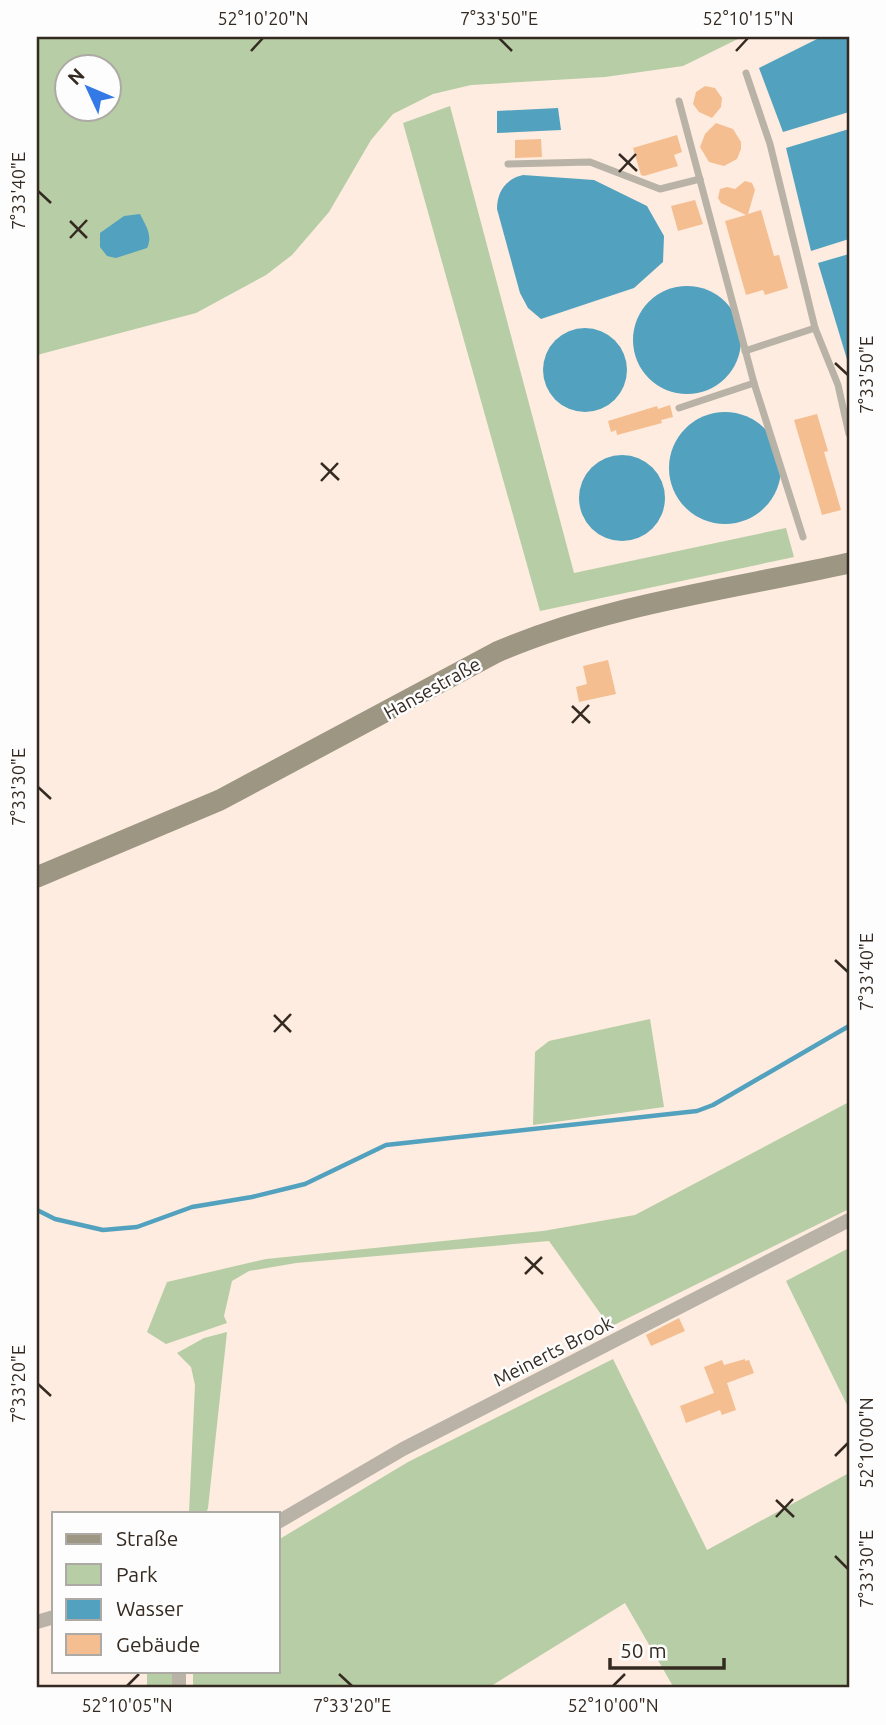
<svg xmlns="http://www.w3.org/2000/svg" width="886" height="1725" font-family="Ubuntu,sans-serif">
  <style>
    .green { fill: #b6cda5; fill-rule: evenodd }
    .water { fill: #52a1be }
    .lines { fill: none; stroke-linecap: round; stroke-linejoin: round }
    .stream { stroke: #52a1be; stroke-width: 4.5 }
    .building { fill: #f5be90 }
    .lane { stroke: #b8b3a6; stroke-width: 7 }
    .street { stroke: #b8b3a6; stroke-width: 14 }
    .secondary { stroke: #9d9683; stroke-width: 21 }
    .ticks { fill: none; stroke: #342a21; stroke-width: 2.5 }
    .labels { text-anchor: middle; dominant-baseline: central; stroke-width: 5; stroke-linejoin: round; paint-order: stroke }
    .street-label { font-size: 19px; fill: #342a21; stroke: #fdfdfd }
    .neatline { fill: none; stroke: #342a21; stroke-width: 2.5 }
    .ticks-label { font-size: 18px; text-anchor: middle; fill: #342a21 }
  </style>
  <rect width="100%" height="100%" fill="#fdecdf"/>
  <!-- green -->
  <g class="green">
    <path d="M37 37H742L683 66 605 77 471 85 433 94 393 114 371 140 329 212 292 255 266 275 196 313 37 355ZM66 66H108V108H66Z"/>
    <polygon points="450,106 574,573 786,528 794,557 540,611 403,123"/>
    <polygon points="650,1019 664,1107 533,1125 535,1052 549,1041"/>
    <polygon points="849,1102 849,1209 610,1327 549,1241 296,1263 249,1271 232,1281 224,1316 227,1323 166,1344 147,1332 167,1282 266,1259 543,1231 635,1215"/>
    <polygon points="849,1248 849,1409 786,1281"/>
    <polygon points="227,1332 208,1508 206,1513 189,1513 195,1385 191,1367 177,1353 204,1338"/>
    <polygon points="613,1359 707,1550 849,1473 849,1688 674,1688 625,1603 488,1688 193,1688 193,1671 278,1671 278,1540 408,1462"/>
    <rect x="147" y="1671" width="32" height="17"/>
  </g>
  <!-- water -->
  <g class="water">
    <polygon points="821,37 849,37 849,112 783,132 759,68"/>
    <polygon points="558,108 561,130 497,133 497,111"/>
    <polygon points="849,129 849,239 811,251 786,148"/>
    <path d="M523 175 594 180 647 206 664 236 663 262 634 288 541 319 528 308 520 293 497 209C497 191 506 179 523 175Z"/>
    <path d="M140 214C146 226 153 236 147 248L116 258 107 256 100 247V233L124 216Z"/>
    <polygon points="849,254 849,366 818,263"/>
    <circle cx="687" cy="340" r="54"/>
    <circle cx="585" cy="370" r="42"/>
    <circle cx="725" cy="468" r="56"/>
    <circle cx="622" cy="498" r="43"/>
  </g>
  <g class="lines">
    <!-- stream -->
    <polyline class="stream" points="37,1210 55,1219 103,1230 137,1227 192,1207 252,1197 305,1184 386,1145 697,1111 713,1105 849,1026"/>
  </g>
  <!-- building -->
  <g class="building">
    <polygon points="705,86 715,88 722,98 721,107 712,118 699,112 693,104 696,92"/>
    <polygon points="716,123 733,129 741,142 741,149 737,159 724,166 709,162 700,147 705,134"/>
    <polygon points="677,135 682,152 674,155 678,166 644,176 641,175 633,148"/>
    <polygon points="541,139 542,157 515,158 515,140"/>
    <polygon points="745,181 752,183 755,190 748,214 761,210 774,256 779,255 788,288 765,295 763,290 746,295 725,221 746,215 721,203 718,198 720,189 727,187 735,189"/>
    <polygon points="695,200 703,224 678,231 671,206"/>
    <polygon points="670,405 673,417 661,420 662,423 617,435 616,430 611,432 608,421 657,406 658,409"/>
    <polygon points="817,414 828,451 824,452 841,510 822,515 794,420"/>
    <polygon points="608,660 616,694 579,702 576,687 587,684 583,666"/>
    <polygon points="679,1318 685,1331 651,1346 646,1335"/>
    <polygon points="745,1359 745,1361 749,1360 754,1373 727,1383 736,1410 722,1415 720,1410 686,1423 680,1406 714,1393 704,1367 722,1360 724,1365"/>
  </g>
  <g class="lines">
    <!-- lane -->
    <g class="lane">
      <polyline points="746,73 770,144 815,328 838,385 849,434"/>
      <polyline points="679,101 754,383 803,537"/>
      <polyline points="508,164 590,162 660,189 700,179"/>
      <polyline points="745,351 815,328"/>
      <polyline points="679,408 754,383"/>
    </g>
    <!-- street -->
    <g class="street">
      <polyline points="278,1522 403,1449 849,1220"/>
      <polyline points="37,1622 54,1617"/>
      <polyline points="179,1688 179,1671"/>
    </g>
    <!-- secondary -->
    <path class="secondary" d="M37 877 220 800 497 652C608 604 732 589 849 563"/>
  </g>
  <!-- ticks -->
  <path class="ticks" d="M499 38 512 51M251 51 263 38M736 51 748 38M619 154 637 171M619 172 636 154M38 191 51 203M70 221 87 238M70 238 87 220M835 363 848 375M321 463 339 480M321 481 338 463M572 706 590 723M572 723 589 705M38 787 51 799M835 960 848 972M274 1015 291 1032M274 1032 291 1014M525 1257 543 1274M525 1274 542 1257M38 1384 51 1396M835 1456 848 1443M776 1500 794 1517M776 1517 793 1499M835 1556 848 1569M339 1674 352 1686M127 1686 139 1674M613 1686 625 1674"/>
  <g class="labels">
    <!-- street labels -->
    <g class="street-label">
      <text transform="translate(432 688) rotate(-29)">Hansestraße</text>
      <text transform="translate(553 1351) rotate(-27)">Meinerts Brook</text>
    </g>
  </g>
  <!-- border -->
  <rect width="886" height="1725" fill="none" stroke="#fdfdfd" stroke-width="77"/>
  <!-- legend -->
  <rect x="52" y="1512" width="228" height="161" fill="#fdfdfd" stroke="#ada9a5" stroke-width="2"/>
  <rect x="66" y="1534" width="35" height="10" fill="#9d9683" stroke="#ada9a5" stroke-width="2"/>
  <text x="116" y="1546" font-size="21" fill="#342a21">Straße</text>
  <rect x="66" y="1564" width="35" height="21" fill="#b6cda5" stroke="#ada9a5" stroke-width="2"/>
  <text x="116" y="1582" font-size="21" fill="#342a21">Park</text>
  <rect x="66" y="1599" width="35" height="21" fill="#52a1be" stroke="#ada9a5" stroke-width="2"/>
  <text x="116" y="1616" font-size="21" fill="#342a21">Wasser</text>
  <rect x="66" y="1634" width="35" height="21" fill="#f5be90" stroke="#ada9a5" stroke-width="2"/>
  <text x="116" y="1652" font-size="21" fill="#342a21">Gebäude</text>
  <!-- north arrow -->
  <g transform="translate(88 88) rotate(314)"><circle r="33" fill="#fdfdfd" stroke="#ada9a5" stroke-width="2"/>
  <path d="M0-5L12 26L0 18L-12 26Z" fill="#347ae7"/>
  <text y="-10" font-size="19" font-weight="bold" text-anchor="middle" fill="#342a21">N</text>
  </g>
  <!-- scale -->
  <path d="M610 1658v10h114v-10" fill="none" stroke="#342a21" stroke-width="3.5"/>
  <text x="620" y="1658" font-size="21" fill="#342a21" stroke="#fdfdfd" stroke-width="5" paint-order="stroke">50 m</text>
  <rect x="38" y="38" width="810" height="1648" class="neatline"/>
  <g class="ticks-label">
    <text x="263" y="25">52°10'20"N</text>
    <text x="499" y="25">7°33'50"E</text>
    <text x="748" y="25">52°10'15"N</text>
    <text transform="translate(19 191) rotate(-90)" y="6">7°33'40"E</text>
    <text transform="translate(867 375) rotate(-90)" y="6">7°33'50"E</text>
    <text transform="translate(19 787) rotate(-90)" y="6">7°33'30"E</text>
    <text transform="translate(867 972) rotate(-90)" y="6">7°33'40"E</text>
    <text transform="translate(19 1384) rotate(-90)" y="6">7°33'20"E</text>
    <text transform="translate(867 1443) rotate(-90)" y="6">52°10'00"N</text>
    <text transform="translate(867 1569) rotate(-90)" y="6">7°33'30"E</text>
    <text x="127" y="1712">52°10'05"N</text>
    <text x="352" y="1712">7°33'20"E</text>
    <text x="613" y="1712">52°10'00"N</text>
  </g>
</svg>
